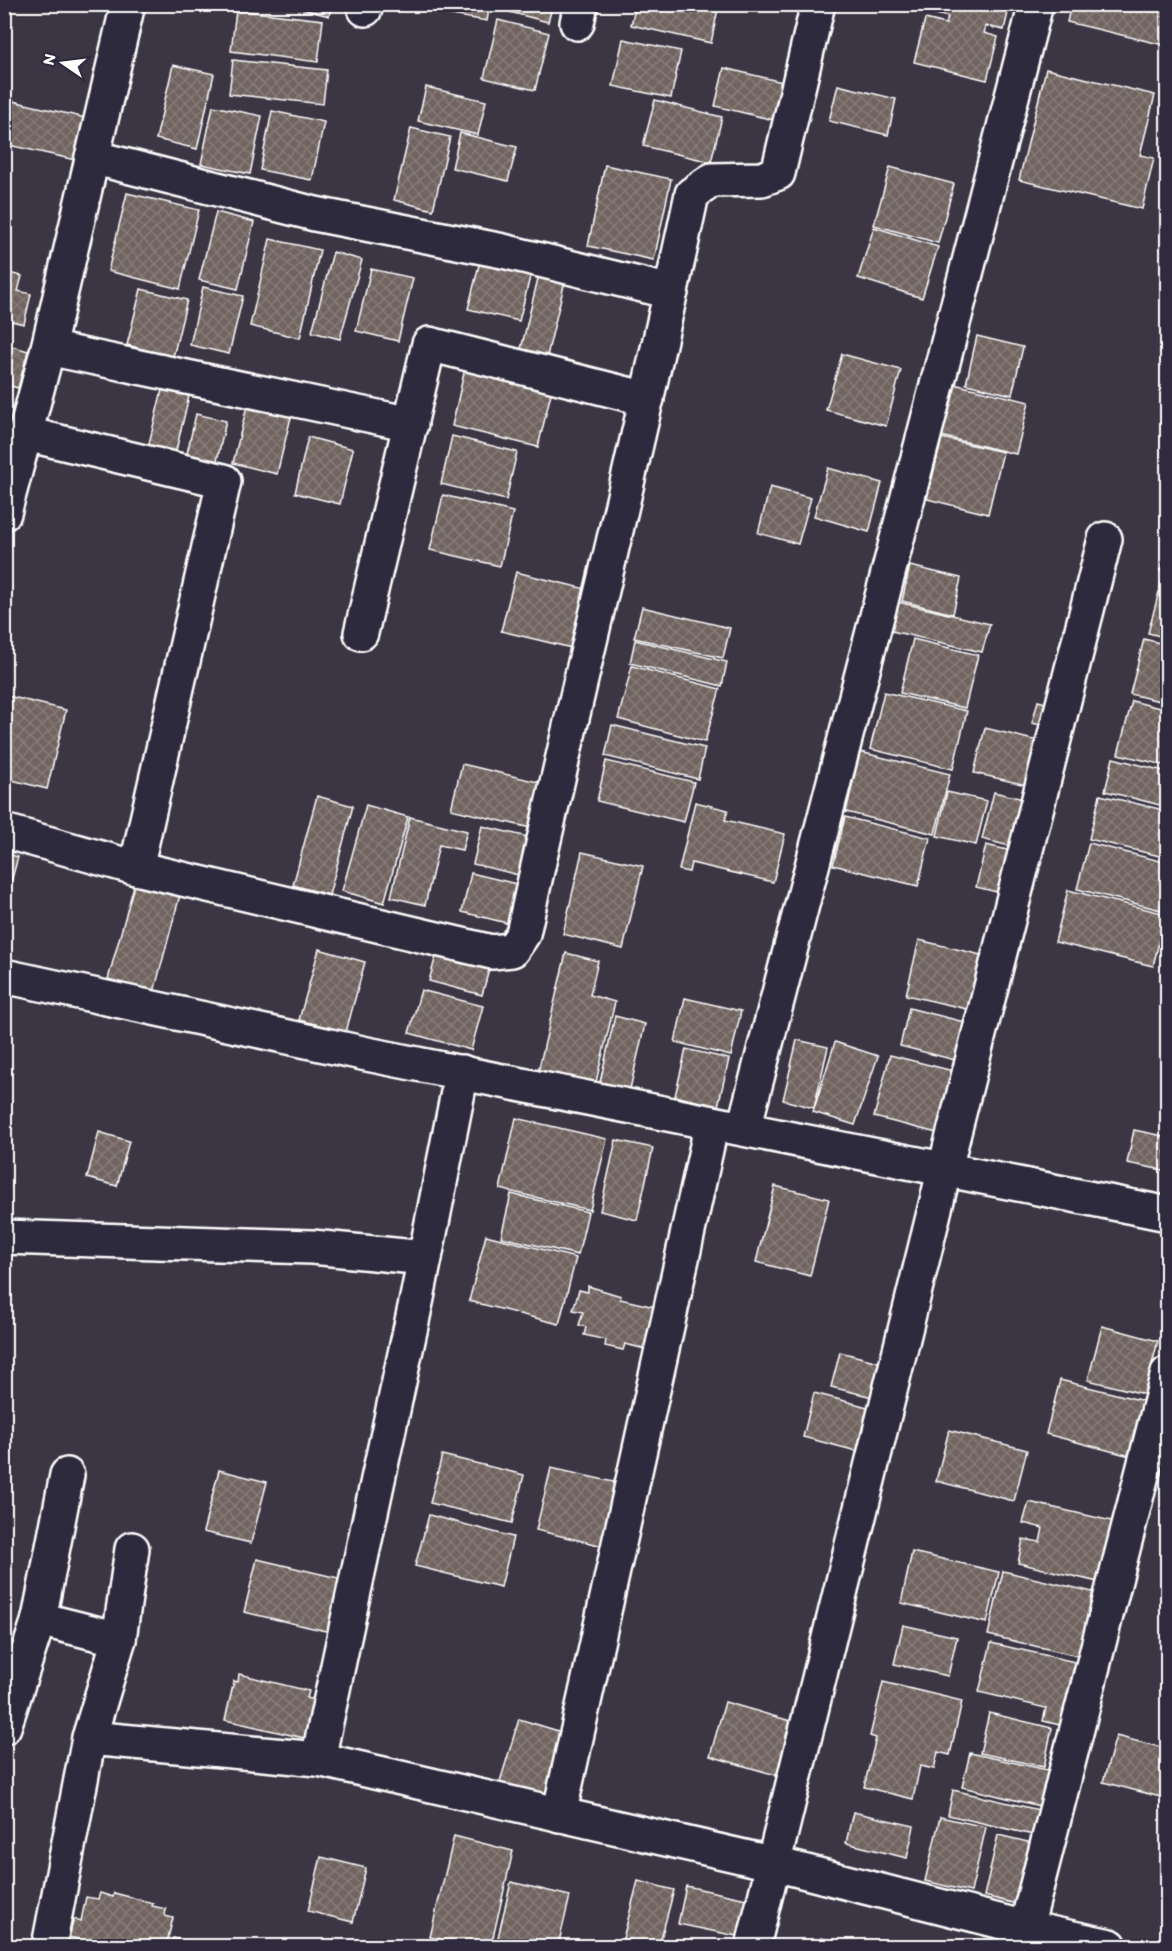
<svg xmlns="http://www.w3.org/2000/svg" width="1172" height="1951" font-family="Itim,sans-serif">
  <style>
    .building { fill: url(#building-cross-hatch); stroke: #fff; stroke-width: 1.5 }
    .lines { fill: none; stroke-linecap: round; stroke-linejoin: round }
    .minor-casing { stroke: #fff; stroke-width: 38 }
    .minor { stroke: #2f2a3d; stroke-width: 33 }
  </style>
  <defs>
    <pattern id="building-cross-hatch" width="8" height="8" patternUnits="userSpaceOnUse" patternTransform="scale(1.5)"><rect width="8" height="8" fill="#716460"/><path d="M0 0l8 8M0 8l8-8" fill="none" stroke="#867b78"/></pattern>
  </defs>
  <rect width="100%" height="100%" fill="#3c3644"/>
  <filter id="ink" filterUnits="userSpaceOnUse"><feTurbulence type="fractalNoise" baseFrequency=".0167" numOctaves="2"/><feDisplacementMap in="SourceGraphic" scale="12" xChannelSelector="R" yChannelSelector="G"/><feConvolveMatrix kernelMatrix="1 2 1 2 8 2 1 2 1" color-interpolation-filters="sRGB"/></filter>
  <g filter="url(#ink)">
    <!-- building -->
    <g class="building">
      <polygon points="283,4 332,4 329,16"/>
      <polygon points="404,4 490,4 487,21 404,7"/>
      <polygon points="499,4 553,4 548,22 498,9"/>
      <polygon points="636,4 719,4 711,43 631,25"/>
      <polygon points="929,4 1010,4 1004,30 986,26 984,33 998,37 987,80 914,62 925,19 946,24 948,17 928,12"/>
      <polygon points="1071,4 1168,4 1168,46 1067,22"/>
      <polygon points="236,10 323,20 318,62 231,51"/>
      <polygon points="498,20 549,33 535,90 484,78"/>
      <polygon points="623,39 681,51 671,98 613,86"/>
      <polygon points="233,60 327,70 323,104 229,94"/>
      <polygon points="173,65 214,74 197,149 156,139"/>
      <polygon points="724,68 791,84 782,122 715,106"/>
      <polygon points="1046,69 1155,95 1140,155 1154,158 1142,209 1019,180"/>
      <polygon points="838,85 896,99 888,135 829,121"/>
      <polygon points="426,87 486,101 478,135 418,121"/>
      <polygon points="4,99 90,119 80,161 4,144"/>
      <polygon points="655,100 722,117 711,162 643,146"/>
      <polygon points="213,106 262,116 250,174 201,164"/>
      <polygon points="272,111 324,122 312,180 260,170"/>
      <polygon points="411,128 450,137 433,210 394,200"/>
      <polygon points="460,133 517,147 508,181 452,168"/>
      <polygon points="605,165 671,179 654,260 588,246"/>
      <polygon points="890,167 954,184 938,243 874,225"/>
      <polygon points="127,193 199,210 180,289 108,271"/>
      <polygon points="216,212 254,222 238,289 199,280"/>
      <polygon points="874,227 938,247 922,298 858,278"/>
      <polygon points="270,239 320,250 300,338 250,326"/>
      <polygon points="333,252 362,260 340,339 312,332"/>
      <polygon points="480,261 531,273 519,321 468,309"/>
      <polygon points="371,269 413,278 398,341 356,331"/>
      <polygon points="540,270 566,277 547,356 521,349"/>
      <polygon points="4,272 22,276 18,291 31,294 24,324 11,321 10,324 4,322"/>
      <polygon points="203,287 243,296 229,354 190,345"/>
      <polygon points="141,289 187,300 173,357 127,345"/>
      <polygon points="977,336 1023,347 1012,395 966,384"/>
      <polygon points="4,344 28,351 18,388 4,384"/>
      <polygon points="842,354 901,370 886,426 826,410"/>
      <polygon points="466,364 553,385 538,447 452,426"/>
      <polygon points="954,384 1029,402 1016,454 941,436"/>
      <polygon points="162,390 189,396 174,459 147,452"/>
      <polygon points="247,406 291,417 277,474 233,463"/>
      <polygon points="196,414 226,421 216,465 186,458"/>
      <polygon points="452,436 517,452 506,500 441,484"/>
      <polygon points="308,437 353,449 340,504 295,493"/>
      <polygon points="942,438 1003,452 988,514 927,499"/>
      <polygon points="828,468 882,483 869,532 814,516"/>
      <polygon points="770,487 811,498 798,544 758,533"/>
      <polygon points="443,495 513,512 500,566 430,550"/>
      <polygon points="1168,543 1168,573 1160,571"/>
      <polygon points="910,566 961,578 953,614 902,601"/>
      <polygon points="516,572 594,591 580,650 501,631"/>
      <polygon points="1163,577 1168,578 1168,638 1148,633"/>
      <polygon points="894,601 990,624 982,652 887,630"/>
      <polygon points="642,607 730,628 723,658 634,638"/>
      <polygon points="913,639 978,655 965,708 900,693"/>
      <polygon points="1144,639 1168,645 1168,703 1130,694"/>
      <polygon points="635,640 727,662 722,686 630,663"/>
      <polygon points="632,666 720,689 705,742 618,719"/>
      <polygon points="884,692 967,711 953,769 870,749"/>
      <polygon points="4,695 66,710 47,789 4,778"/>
      <polygon points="1038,701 1072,710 1067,731 1032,723"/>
      <polygon points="1132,701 1168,710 1168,766 1118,754"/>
      <polygon points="612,725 705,748 698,779 605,756"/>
      <polygon points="985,728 1046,743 1035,787 974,773"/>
      <polygon points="860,752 950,774 935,834 846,812"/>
      <polygon points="1113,758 1168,772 1168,807 1105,791"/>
      <polygon points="606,761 694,782 684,822 597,801"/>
      <polygon points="462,764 542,783 531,828 451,809"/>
      <polygon points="947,792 987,801 976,845 937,836"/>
      <polygon points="994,792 1040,803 1029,851 982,839"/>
      <polygon points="1100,795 1168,811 1168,858 1089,839"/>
      <polygon points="317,796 353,806 329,895 293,885"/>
      <polygon points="695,802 728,810 725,820 785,834 773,882 691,863 689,872 679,870"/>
      <polygon points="366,805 408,817 384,903 342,891"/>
      <polygon points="410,817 467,831 462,850 439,845 425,905 391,897"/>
      <polygon points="845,817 930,838 918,886 833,865"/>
      <polygon points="482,826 536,839 527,877 473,864"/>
      <polygon points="1089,843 1168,863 1168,885 1161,910 1077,889"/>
      <polygon points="986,845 1032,856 1022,898 976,887"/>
      <polygon points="582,852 643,866 623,949 563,934"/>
      <polygon points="4,853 18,857 6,900 4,900"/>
      <polygon points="471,873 525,886 515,925 462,912"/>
      <polygon points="135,882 180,895 154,992 108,979"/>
      <polygon points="1068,890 1166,914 1153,966 1055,942"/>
      <polygon points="919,940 1002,960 989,1014 906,995"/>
      <polygon points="439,945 492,959 482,995 429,981"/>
      <polygon points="319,949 365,962 346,1032 299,1020"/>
      <polygon points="566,953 598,961 590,995 615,1002 595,1086 538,1072"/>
      <polygon points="421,990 483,1006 471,1050 409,1033"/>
      <polygon points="685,998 741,1011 731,1056 675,1042"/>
      <polygon points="909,1008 976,1025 967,1063 900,1046"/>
      <polygon points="615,1016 645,1024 630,1089 600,1082"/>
      <polygon points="797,1040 828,1047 814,1108 783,1100"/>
      <polygon points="835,1042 878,1056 855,1125 813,1112"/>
      <polygon points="686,1049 729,1059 718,1106 675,1096"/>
      <polygon points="890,1055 965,1074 949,1136 874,1117"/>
      <polygon points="516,1118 607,1139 590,1210 500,1189"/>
      <polygon points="1134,1130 1168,1137 1168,1171 1127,1163"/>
      <polygon points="99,1132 129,1141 117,1186 87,1178"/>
      <polygon points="616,1140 653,1148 637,1220 600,1211"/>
      <polygon points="775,1186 829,1199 810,1276 756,1262"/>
      <polygon points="511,1194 588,1212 578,1255 501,1237"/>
      <polygon points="486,1235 576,1258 559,1324 469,1301"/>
      <polygon points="588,1286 621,1296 620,1299 655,1307 645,1349 625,1344 623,1350 605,1346 606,1340 584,1335 586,1327 579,1325 583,1312 573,1310 579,1290 588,1292"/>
      <polygon points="1102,1326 1158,1341 1144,1394 1088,1380"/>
      <polygon points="840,1352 894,1366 885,1400 831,1387"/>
      <polygon points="1060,1380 1144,1401 1130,1456 1046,1434"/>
      <polygon points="814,1393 883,1411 872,1455 803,1437"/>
      <polygon points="949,1430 1027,1450 1014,1501 936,1481"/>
      <polygon points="442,1455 524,1475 512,1523 430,1503"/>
      <polygon points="551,1468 618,1483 603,1546 536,1530"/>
      <polygon points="219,1470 267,1482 251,1543 203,1532"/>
      <polygon points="1029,1502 1116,1522 1098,1582 1018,1563 1023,1539 1040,1542 1043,1528 1023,1523"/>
      <polygon points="429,1515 513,1537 501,1587 415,1566"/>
      <polygon points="912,1552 999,1572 987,1623 901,1603"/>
      <polygon points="257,1559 351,1581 339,1634 244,1612"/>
      <polygon points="1003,1571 1093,1592 1078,1656 988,1635"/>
      <polygon points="903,1625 957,1637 948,1676 894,1664"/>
      <polygon points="991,1643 1075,1662 1060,1725 1043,1721 1046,1708 979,1692"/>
      <polygon points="239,1674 309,1691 307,1698 318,1701 309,1739 225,1720 234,1681 238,1682"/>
      <polygon points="883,1682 962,1701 950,1755 938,1752 934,1769 920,1766 913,1799 864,1787 876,1738 870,1736"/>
      <polygon points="725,1702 808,1726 793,1780 710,1756"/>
      <polygon points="989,1713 1052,1728 1044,1767 980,1753"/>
      <polygon points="519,1719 565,1733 546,1798 499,1785"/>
      <polygon points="1116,1736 1168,1749 1168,1799 1103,1782"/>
      <polygon points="970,1753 1052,1771 1044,1807 962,1787"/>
      <polygon points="953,1790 1039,1810 1033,1835 948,1815"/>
      <polygon points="853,1812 914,1826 907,1858 846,1843"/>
      <polygon points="940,1817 986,1827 971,1892 925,1881"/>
      <polygon points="998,1835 1032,1843 1017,1904 984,1896"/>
      <polygon points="454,1836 513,1851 491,1946 469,1946 430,1937"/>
      <polygon points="321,1857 366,1868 353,1922 308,1911"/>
      <polygon points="638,1881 674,1890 659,1946 621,1946"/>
      <polygon points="511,1882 570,1896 558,1946 496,1946"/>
      <polygon points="686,1886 774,1905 766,1942 678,1924"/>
      <polygon points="100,1893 113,1897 114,1893 153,1903 152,1906 166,1909 165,1916 173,1918 166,1946 87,1946 89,1942 69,1937 74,1919 81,1921 86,1897 98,1899"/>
      <polygon points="1168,1921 1168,1941 1163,1940"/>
      <polygon points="173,1938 209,1946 171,1946"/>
      <polygon points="821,1938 857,1946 819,1946"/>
    </g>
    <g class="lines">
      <!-- minor casing -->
      <g class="minor-casing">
        <g id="minor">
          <polyline points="365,9 366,4"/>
          <polyline points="577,23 581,4"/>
          <polyline points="92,157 315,214 503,251 671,292"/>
          <polyline points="48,348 411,424"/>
          <polyline points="26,434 224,481 136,868"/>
          <polyline points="4,513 48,348 128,4"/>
          <polyline points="361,633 429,344 647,399"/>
          <path d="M4 831 136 868 492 952 512 950 523 934C577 686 640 441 692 194L712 180 762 179 778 173 818 4"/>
          <polyline points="4,976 367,1054 1168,1214"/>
          <polyline points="744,1128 1036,4"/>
          <polyline points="4,1237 312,1247 425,1258"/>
          <polyline points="39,1619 67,1475"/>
          <polyline points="4,1727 39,1619 119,1639"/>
          <polyline points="89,1738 119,1639 132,1549"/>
          <polyline points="318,1759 417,1298 462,1072"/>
          <polyline points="559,1815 712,1123"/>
          <polyline points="1026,1928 1168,1373"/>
          <polyline points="49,1946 89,1738 318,1759 775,1864 1026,1928 1110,1946"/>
          <polyline points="753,1946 945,1168 1105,539"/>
        </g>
      </g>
      <!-- minor -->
      <use href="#minor" class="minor"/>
    </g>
  </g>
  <!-- margin -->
  <rect width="1172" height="1951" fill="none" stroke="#2f2a3d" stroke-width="24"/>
  <rect x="12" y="12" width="1148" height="1927" fill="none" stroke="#fff" stroke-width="2" filter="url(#ink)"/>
  <!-- north arrow -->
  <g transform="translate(63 63) rotate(284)" stroke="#2f2a3d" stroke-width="4.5" paint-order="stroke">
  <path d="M0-4.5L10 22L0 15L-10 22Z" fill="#ffffff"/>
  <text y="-9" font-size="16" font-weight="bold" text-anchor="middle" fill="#ffffff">N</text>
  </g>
</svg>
